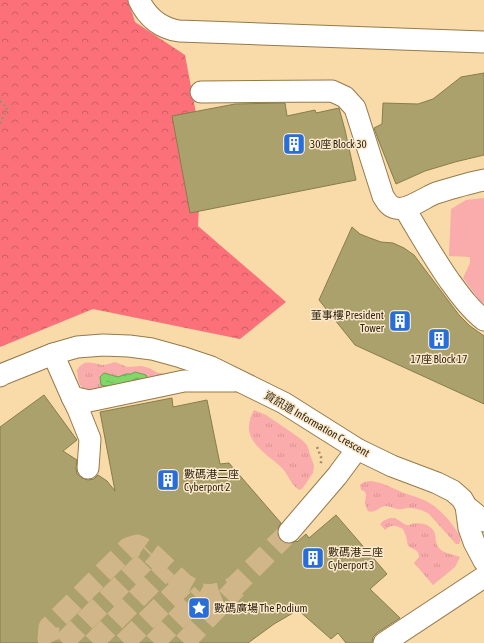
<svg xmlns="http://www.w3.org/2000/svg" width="484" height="643" font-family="'Asap Condensed','Noto Sans TC',sans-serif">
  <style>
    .grass { fill: url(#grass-tufts) }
    .forest { fill: url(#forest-crowns) }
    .park { fill: #faabab }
    .water { fill: url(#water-ripples); stroke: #68a14e }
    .building { fill: #aba16c; stroke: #877e4a }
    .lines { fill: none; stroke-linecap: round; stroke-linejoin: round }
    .minor-tunnel { stroke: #d1b68a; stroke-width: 21; stroke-dasharray: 21 10; stroke-linecap: butt }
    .minor-casing { stroke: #967a4b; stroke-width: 23 }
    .path { stroke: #a38d68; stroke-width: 2.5; stroke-dasharray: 2 3; stroke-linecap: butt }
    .minor { stroke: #fff; stroke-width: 21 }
    .labels { text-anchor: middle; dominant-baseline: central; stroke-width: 3; stroke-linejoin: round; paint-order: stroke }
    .poi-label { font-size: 11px; fill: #2f2410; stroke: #fce9cc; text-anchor: start }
    .street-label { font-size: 11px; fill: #2f2410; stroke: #fce9cc }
  </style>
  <defs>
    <pattern id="grass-tufts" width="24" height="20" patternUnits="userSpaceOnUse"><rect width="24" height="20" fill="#faabab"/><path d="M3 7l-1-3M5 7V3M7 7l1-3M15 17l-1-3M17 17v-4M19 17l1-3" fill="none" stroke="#d79392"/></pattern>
    <pattern id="forest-crowns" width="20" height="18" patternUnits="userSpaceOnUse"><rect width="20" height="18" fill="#fc7179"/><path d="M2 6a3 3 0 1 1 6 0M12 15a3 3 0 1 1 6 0" fill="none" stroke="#cc5d62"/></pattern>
    <pattern id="water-ripples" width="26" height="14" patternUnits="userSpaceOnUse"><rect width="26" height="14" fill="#81d768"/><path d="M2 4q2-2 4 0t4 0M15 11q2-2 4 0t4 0" fill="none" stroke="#70b859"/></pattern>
  </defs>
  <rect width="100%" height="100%" fill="#f9daa9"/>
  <!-- grass -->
  <g class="grass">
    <path d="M115 362 127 367 142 366 149 368 158 373 168 374 174 379 86 391C78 386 78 378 77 370 85 359 90 363 102 365 106 365 111 363 115 362Z"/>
    <path d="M254 410 266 415 291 432 302 440 307 445 314 466 313 473 302 489 299 490C291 485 288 474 282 468 271 457 249 445 249 428 249 421 251 415 254 410Z"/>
    <path d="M371 481C384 483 392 488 404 493 410 495 417 497 424 500 437 506 448 518 456 530 459 534 462 538 459 544H456L429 514C423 510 415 508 408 508 404 508 401 510 398 509 394 509 390 506 386 506 379 506 376 514 368 511 367 509 365 505 365 502 365 497 368 495 364 491L361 490 360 485 364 482Z"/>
    <path d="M390 518H395L406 525H410L411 524C420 522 432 524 435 534 436 539 435 545 440 549 445 554 453 554 460 557L455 567 433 585 414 563 419 557C419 550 413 549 408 546L406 536 403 529C396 525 391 524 385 530L380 524 383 521Z"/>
  </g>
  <!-- forest -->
  <polygon class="forest" points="0,0 128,0 135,22 185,55 202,145 198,226 286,302 240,339 93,309 0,347"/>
  <!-- park -->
  <polygon class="park" points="484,198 484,304 479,300 463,278 470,263 470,257 449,256 451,209 466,200"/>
  <!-- water -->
  <path class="water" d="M135 372 146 375 147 377C144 381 141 380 137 378L126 384 105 386 101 385 100 377 104 373 118 377 126 374H131Z"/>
  <!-- building -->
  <g class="building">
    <polygon points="484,73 484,155 455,162 425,171 396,184 378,139 374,128 382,124 383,103 418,104 433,99 461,77"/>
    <polygon points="285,103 287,116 315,110 316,113 339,108 345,130 356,180 190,213 172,116 235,104"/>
    <polygon points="352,227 360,234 370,238 381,242 393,243 404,248 414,255 459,315 470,326 484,336 484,404 355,345 319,300"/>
    <polygon points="44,395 77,440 63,451 77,460 76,468 77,474 82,478 88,480 94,479 98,475 107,481 115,491 100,412 172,398 173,407 207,400 220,464 229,463 281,523 277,530 278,536 281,541 286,544 293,543 296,541 297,542 306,534 309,538 336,515 387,574 370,589 400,618 377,633 373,637 372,643 346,643 338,633 331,639 298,610 274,624 248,643 0,643 0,427"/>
  </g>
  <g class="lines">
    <!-- minor-tunnel -->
    <g class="minor-tunnel">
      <polyline points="50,643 48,639 49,627 128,548 137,545 142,547 152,554 184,584 202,594 209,595 219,593 234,587 289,532"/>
      <polyline points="63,643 152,554"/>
      <polyline points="93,643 167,568"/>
      <polyline points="124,643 184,584"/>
      <polyline points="154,643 202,594"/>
      <polyline points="184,643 236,588"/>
    </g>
    <!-- minor casing -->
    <g class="minor-casing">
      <g id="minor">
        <path d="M139 0C147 17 160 28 179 31L484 42"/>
        <path d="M201 92 332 91 345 97 355 108 383 196C386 201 389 207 396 208 408 211 425 197 436 193 452 188 468 183 484 180"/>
        <path d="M405 209C419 233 433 257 449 280 460 295 470 309 484 320"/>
        <polyline points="53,354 72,397 89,401 184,381 234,381"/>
        <polyline points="0,376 3,374 53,354 77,347 103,345 129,346 152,349 181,357 211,367 284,403 357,449 392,466 437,483 453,491 462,499 466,506 484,521"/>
        <polyline points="72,397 78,409 90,439 88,468"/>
        <polyline points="466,506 469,528 474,542 484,561"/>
        <polyline points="289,532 337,476 357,449"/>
        <polyline points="384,643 484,577"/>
      </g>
    </g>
    <!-- path -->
    <g class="path">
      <polyline points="0,101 7,108 0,124"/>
      <polyline points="317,447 321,457 321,465"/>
    </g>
    <!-- minor -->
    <use href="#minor" class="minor"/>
  </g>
  <!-- icons -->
  <defs>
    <g id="building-square" transform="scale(1.15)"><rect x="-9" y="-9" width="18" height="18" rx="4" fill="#276eda" stroke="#fce9cc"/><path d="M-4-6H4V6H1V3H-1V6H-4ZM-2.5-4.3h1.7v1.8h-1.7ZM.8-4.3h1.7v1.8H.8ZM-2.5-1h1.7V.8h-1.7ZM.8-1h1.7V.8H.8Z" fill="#fff"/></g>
    <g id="sight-square" transform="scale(1.15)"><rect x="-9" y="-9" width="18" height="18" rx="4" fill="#276eda" stroke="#fce9cc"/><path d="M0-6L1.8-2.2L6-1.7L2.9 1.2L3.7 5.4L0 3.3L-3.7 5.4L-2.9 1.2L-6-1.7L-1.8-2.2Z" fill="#fff"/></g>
  </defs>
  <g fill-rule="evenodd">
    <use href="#building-square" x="294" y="144"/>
    <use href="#building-square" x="400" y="321"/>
    <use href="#building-square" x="439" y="339"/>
    <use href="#building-square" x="168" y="480"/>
    <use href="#building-square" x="313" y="558"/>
    <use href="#sight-square" x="199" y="608"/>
  </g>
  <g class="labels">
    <!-- poi labels -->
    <g class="poi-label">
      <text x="310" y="144">30座 Block 30</text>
      <text x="384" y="315" text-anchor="end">董事樓 President<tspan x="384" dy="13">Tower</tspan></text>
      <text x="439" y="359" text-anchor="middle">17座 Block 17</text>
      <text x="184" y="474">數碼港二座<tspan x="184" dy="13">Cyberport 2</tspan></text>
      <text x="328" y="552">數碼港三座<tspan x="328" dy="13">Cyberport 3</tspan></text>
      <text x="214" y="608">數碼廣場 The Podium</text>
    </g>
    <!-- street labels -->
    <g class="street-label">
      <text transform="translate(317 424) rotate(30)">資訊道 Information Crescent</text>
    </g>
  </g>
</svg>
